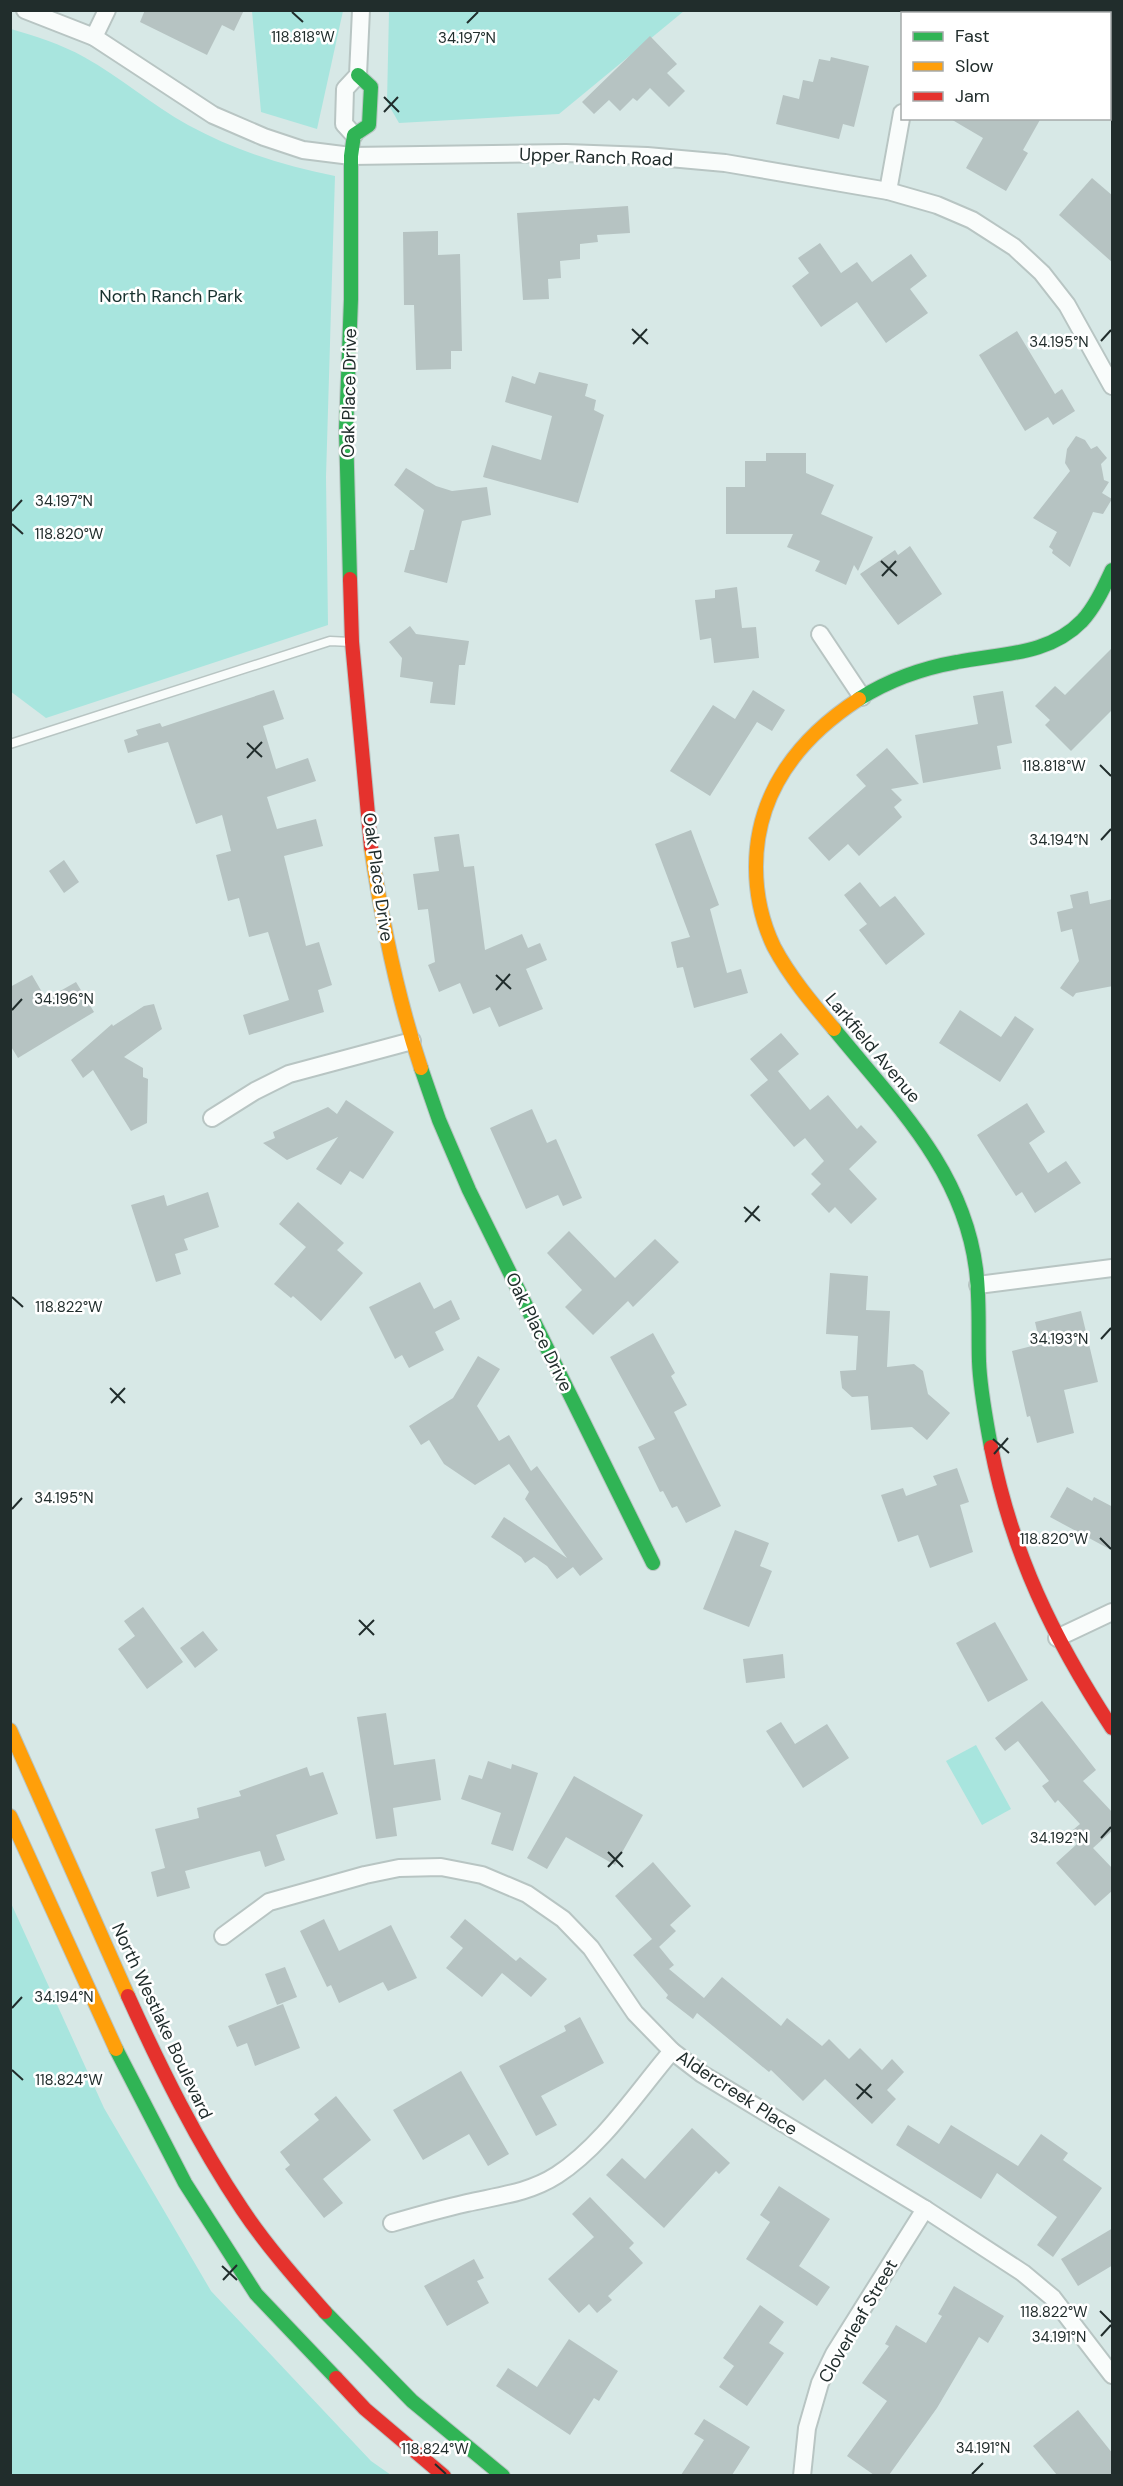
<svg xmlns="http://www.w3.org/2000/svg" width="1123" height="2486" font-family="'DM Sans',sans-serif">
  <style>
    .green { fill: #a8e5de }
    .building { fill: #b6c3c2 }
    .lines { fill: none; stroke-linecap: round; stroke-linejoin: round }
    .lane-casing { stroke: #b8c5c3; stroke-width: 11 }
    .street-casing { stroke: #b8c5c3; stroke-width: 20 }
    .fast-casing { stroke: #b8c5c3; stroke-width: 16 }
    .slow-casing { stroke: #b8c5c3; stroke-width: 16 }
    .jam-casing { stroke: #b8c5c3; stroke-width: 16 }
    .lane { stroke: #f9fcfb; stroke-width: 8 }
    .street { stroke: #f9fcfb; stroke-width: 16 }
    .fast { stroke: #30b455; stroke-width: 14 }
    .slow { stroke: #ff9f0a; stroke-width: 14 }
    .jam { stroke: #e5322d; stroke-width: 14 }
    .ticks { fill: none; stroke: #212d2c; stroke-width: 2 }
    .labels { text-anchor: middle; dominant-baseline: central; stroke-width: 5; stroke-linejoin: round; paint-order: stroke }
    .street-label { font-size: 18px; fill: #212d2c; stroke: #fff }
    .park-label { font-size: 18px; fill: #18312e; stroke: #fff }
    .ticks-label { font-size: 15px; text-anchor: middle; fill: #212d2c; stroke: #fff; stroke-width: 5; stroke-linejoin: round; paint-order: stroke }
  </style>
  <rect width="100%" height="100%" fill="#d7e8e6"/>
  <!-- green -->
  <g class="green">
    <polygon points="252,11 343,11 317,129 261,112"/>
    <polygon points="389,11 684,11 559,114 399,123 387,102"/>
    <path d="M11 29C35 36 61 44 84 57 120 77 152 105 188 125 234 150 283 166 335 176L326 477 328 625 46 718 10 691Z"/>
    <polygon points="976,1745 1011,1809 982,1825 946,1761"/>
    <polygon points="10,1901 104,2108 211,2291 371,2461 391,2475 11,2475"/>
  </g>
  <!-- building -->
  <g class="building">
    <polygon points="145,10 244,10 234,31 222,25 207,55 140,22"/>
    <polygon points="650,36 677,64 667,73 685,91 669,107 650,88 637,101 633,98 620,111 609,100 594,114 582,102"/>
    <polygon points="831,57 869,66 854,127 843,124 839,139 776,124 783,95 799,99 803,80 813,82 819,59 830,61"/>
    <polygon points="949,118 1041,118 1023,150 1028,153 1006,191 966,168 983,138"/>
    <polygon points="1092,178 1113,196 1113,263 1059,215"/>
    <polygon points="628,206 630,233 597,235 598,242 580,244 580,259 560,261 561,278 548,279 549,299 523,300 517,213"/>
    <polygon points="438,231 438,255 460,254 462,351 451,351 451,369 416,370 414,305 404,305 403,232"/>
    <polygon points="820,243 841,273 857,262 872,282 911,254 927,276 910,289 928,313 886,343 857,302 821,327 792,286 809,273 798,258"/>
    <polygon points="1017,331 1055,394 1062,389 1075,411 1053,425 1048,417 1025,431 979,355"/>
    <polygon points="539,372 588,384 585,396 596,400 594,410 604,415 578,503 483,477 492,445 541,460 552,416 505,402 512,376 535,384"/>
    <polygon points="1076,436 1085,440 1091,449 1097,446 1107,458 1101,464 1104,480 1109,482 1102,493 1112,499 1103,514 1093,512 1070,567 1052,553 1053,550 1049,547 1057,532 1033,518 1070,471 1065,463 1067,449"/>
    <polygon points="766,453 806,453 806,473 834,485 821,514 873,537 858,571 854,565 846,585 815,571 820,561 787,547 793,534 726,534 726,487 745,487 745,461 766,461"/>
    <polygon points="406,468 436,486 452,491 487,487 491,515 462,521 447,583 404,572 410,550 414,550 424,510 394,485"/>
    <polygon points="910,546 942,594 898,625 860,574 895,550 898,555"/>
    <polygon points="737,587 742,628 756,627 759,658 714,663 711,638 700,640 695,600 715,598 715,590"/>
    <polygon points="410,626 416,634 469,641 465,665 459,665 455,705 430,703 433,682 400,677 402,658 389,642"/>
    <polygon points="1113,647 1113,709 1071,751 1045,725 1050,720 1035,706 1055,686 1065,695"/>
    <polygon points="274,690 284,719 263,726 276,769 308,758 316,781 267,797 277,829 316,819 323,846 284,856 306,946 319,942 332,985 318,990 324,1012 249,1035 243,1015 289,1000 268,932 249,937 239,898 228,901 216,855 231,851 222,815 196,824 168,742 128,753 124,740 138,735 136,730 160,723 162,727"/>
    <polygon points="753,690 785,710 772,731 757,722 710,796 670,771 713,705 735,719"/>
    <polygon points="1003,691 1012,743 997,746 1001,769 923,783 915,735 978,724 973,696"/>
    <polygon points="887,748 919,784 891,789 902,800 894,807 902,817 859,856 848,844 829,861 808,838 866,786 856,775"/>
    <polygon points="691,830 719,905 710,909 727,973 741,969 748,993 694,1008 683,967 677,968 671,942 690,937 655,844"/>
    <polygon points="459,834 464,867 474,866 485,950 522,934 528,948 540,943 547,960 526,969 543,1009 499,1027 490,1007 473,1014 460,983 439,992 428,965 435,962 428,909 418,910 413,874 439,871 434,837"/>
    <polygon points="64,860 79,882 64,893 49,871"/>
    <polygon points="860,882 880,907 895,896 925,934 886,965 859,930 867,924 844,895"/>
    <polygon points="1088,891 1090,904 1113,899 1113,986 1076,993 1073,997 1060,988 1079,961 1072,929 1061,932 1057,912 1073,908 1070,895"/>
    <polygon points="32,975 46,999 76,982 94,1012 18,1058 10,1045 10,987"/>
    <polygon points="154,1004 162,1029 124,1057 143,1068 143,1077 148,1079 147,1123 131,1131 93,1070 83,1078 71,1060 112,1024 113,1026 144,1006"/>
    <polygon points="960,1010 1001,1037 1015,1016 1034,1029 1000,1082 939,1043"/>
    <polygon points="781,1033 799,1054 778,1071 810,1110 828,1095 857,1129 861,1125 877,1142 849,1169 877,1199 851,1224 835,1207 829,1213 811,1194 821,1184 811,1174 824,1161 805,1138 794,1147 750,1095 768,1080 750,1059"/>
    <polygon points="346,1100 394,1132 363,1179 350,1171 341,1185 316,1169 338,1137 287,1160 263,1143 275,1138 273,1132 328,1107 337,1114"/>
    <polygon points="1027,1103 1045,1132 1029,1143 1048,1173 1066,1161 1081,1183 1035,1213 1022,1192 1016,1196 977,1135"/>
    <polygon points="532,1109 547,1143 556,1139 582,1198 563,1206 558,1195 526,1209 490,1128"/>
    <polygon points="208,1192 219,1227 184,1239 188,1250 175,1254 181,1274 156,1282 131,1205 164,1195 167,1206"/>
    <polygon points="298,1202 344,1243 337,1250 363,1273 321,1321 293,1296 291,1298 274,1284 306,1247 279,1224"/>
    <polygon points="569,1231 615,1278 655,1239 679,1262 633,1307 628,1301 593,1335 565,1307 582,1290 547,1253"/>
    <polygon points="830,1273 868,1276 866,1310 890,1311 887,1367 914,1364 923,1371 928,1394 950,1413 927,1440 912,1427 871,1430 868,1396 852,1397 842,1388 840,1371 856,1370 858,1336 826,1334"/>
    <polygon points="420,1282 434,1309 451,1300 460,1319 435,1332 444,1350 409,1368 402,1355 395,1359 369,1307"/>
    <polygon points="1081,1311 1098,1382 1064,1390 1074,1433 1037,1443 1030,1416 1027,1417 1012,1351 1040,1344 1035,1322"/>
    <polygon points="653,1333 675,1373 671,1376 687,1405 674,1412 721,1506 686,1523 677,1506 672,1508 663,1491 660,1492 638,1447 655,1439 610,1357"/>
    <polygon points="478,1356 500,1369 477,1406 499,1441 509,1435 531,1471 537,1466 603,1559 580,1576 573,1567 557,1579 547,1566 534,1557 525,1563 521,1557 491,1537 504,1517 567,1558 525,1499 529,1492 509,1464 475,1485 444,1464 429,1440 421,1445 409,1426 453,1398"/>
    <polygon points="957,1468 969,1502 960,1505 973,1552 930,1568 918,1535 898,1542 881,1495 903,1488 906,1496 937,1485 933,1476"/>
    <polygon points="1067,1487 1092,1501 1094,1497 1113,1507 1113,1551 1050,1517"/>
    <polygon points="735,1530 769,1543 760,1566 772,1571 749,1627 703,1609"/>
    <polygon points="143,1607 183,1662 147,1689 118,1649 135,1636 124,1621"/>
    <polygon points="995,1622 1028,1680 988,1702 956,1643"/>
    <polygon points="203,1631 218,1650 195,1668 180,1648"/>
    <polygon points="783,1654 785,1678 746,1683 743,1659"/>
    <polygon points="1042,1701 1096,1770 1083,1781 1113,1813 1113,1830 1093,1848 1113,1869 1113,1890 1095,1906 1056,1863 1077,1844 1068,1834 1080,1824 1058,1800 1055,1803 1042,1786 1049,1781 1018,1741 1005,1751 995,1738"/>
    <polygon points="386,1713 394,1765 435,1759 441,1800 393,1808 397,1836 376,1839 357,1717"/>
    <polygon points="781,1722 795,1744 827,1724 849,1758 803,1788 766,1731"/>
    <polygon points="488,1761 511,1769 512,1764 538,1773 513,1851 491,1844 501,1813 461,1799 469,1775 482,1779"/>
    <polygon points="307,1767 310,1776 323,1772 338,1814 276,1835 285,1860 265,1867 260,1851 185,1871 190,1888 157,1897 151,1872 165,1868 155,1829 199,1818 197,1808 241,1796 239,1791"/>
    <polygon points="574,1776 643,1815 615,1865 566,1837 547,1869 527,1858"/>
    <polygon points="653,1862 691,1906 670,1925 676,1931 659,1947 656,1943 674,1965 669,1969 704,1998 722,1977 781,2026 787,2018 822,2046 829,2039 849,2059 860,2048 882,2070 892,2059 904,2072 887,2090 896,2099 872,2124 825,2079 803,2101 771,2070 769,2072 697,2013 693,2019 666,1998 668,1995 633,1955 652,1939 615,1896"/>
    <polygon points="324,1919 339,1951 391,1925 417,1978 388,1991 383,1982 339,2003 331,1985 327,1987 300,1931"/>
    <polygon points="465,1919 516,1961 520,1957 547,1979 531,1997 502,1973 482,1997 446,1968 463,1948 450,1937"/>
    <polygon points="285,1967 297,1997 277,2005 265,1974"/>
    <polygon points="283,2004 300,2048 255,2066 247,2043 237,2047 228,2026"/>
    <polygon points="580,2017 604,2063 541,2096 557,2125 536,2136 499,2066 566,2031 564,2026"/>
    <polygon points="461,2071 509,2154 488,2166 469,2134 423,2160 393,2110"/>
    <polygon points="336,2096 371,2140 323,2179 343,2203 324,2218 285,2169 290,2165 280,2152 319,2120 314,2114"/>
    <polygon points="908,2125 939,2144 951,2125 1018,2166 1041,2134 1068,2153 1063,2160 1102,2188 1053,2257 1037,2245 1057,2217 997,2173 981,2199 896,2145"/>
    <polygon points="692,2128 730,2163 719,2174 716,2171 664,2228 606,2175 622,2158 645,2179"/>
    <polygon points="779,2186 830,2219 799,2266 830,2287 817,2306 746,2259 770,2222 760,2215"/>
    <polygon points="590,2197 634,2243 629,2248 643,2263 608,2296 612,2300 597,2313 589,2304 579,2313 548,2279 594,2237 572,2214"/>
    <polygon points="1113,2228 1113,2265 1078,2286 1061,2259"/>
    <polygon points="474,2259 484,2278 477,2281 489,2303 447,2326 424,2286"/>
    <polygon points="954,2286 1004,2316 988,2343 979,2337 937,2408 889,2475 874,2475 847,2456 887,2401 862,2383 889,2346 885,2344 896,2325 926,2343 942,2316 938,2314"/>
    <polygon points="760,2305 784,2322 769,2343 784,2353 747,2406 719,2387 734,2366 723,2358"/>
    <polygon points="569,2339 618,2371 599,2401 594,2398 570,2435 496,2386 508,2368 537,2387"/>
    <polygon points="1078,2410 1113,2454 1113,2475 1057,2475 1033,2446"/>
    <polygon points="704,2419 750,2447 732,2475 681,2475 704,2440 694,2434"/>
  </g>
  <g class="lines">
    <!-- lane casing -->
    <g class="lane-casing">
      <polyline id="lane" points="10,744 330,641 351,642"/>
    </g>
    <!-- street casing -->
    <g class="street-casing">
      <g id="street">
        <polyline points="25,10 94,37 213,115 264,137 303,150 351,156 566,153 647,156 725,163 888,191 937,205 972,220 1014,247 1042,273 1067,305 1112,386"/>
        <polyline points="931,14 932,10"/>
        <polyline points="94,37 107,10"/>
        <polyline points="354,135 344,124 345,89 358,75 361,10"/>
        <polyline points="888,191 902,113"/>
        <polyline points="820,634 862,697"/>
        <polyline points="212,1118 255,1091 289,1074 412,1041"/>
        <polyline points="978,1285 1112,1268"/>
        <polyline points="1057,1638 1112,1612"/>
        <polyline points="223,1936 269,1902 365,1875 399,1868 441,1867 482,1875 527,1894 563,1919 591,1948 635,2013 672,2051 702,2074 925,2209 1023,2273 1053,2298 1112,2375"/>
        <path d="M392 2223C416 2216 441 2209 467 2203 498 2196 529 2193 557 2175 602 2146 637 2092 672 2051"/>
        <polyline points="802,2476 807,2428 820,2383 834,2354 925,2209"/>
      </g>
    </g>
    <!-- fast casing -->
    <g class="fast-casing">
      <g id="fast">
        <polyline points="350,579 346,430 351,299 351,156 354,135 369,125 371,87 358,75"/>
        <path d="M859 699C889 680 923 668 957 662 1001 653 1048 656 1082 621 1095 607 1104 587 1112 570"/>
        <path d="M834 1029C895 1104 963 1169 976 1269 980 1300 978 1331 979 1361 980 1390 986 1419 991 1447"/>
        <polyline points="421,1068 439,1120 469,1190 653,1563"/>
        <polyline points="116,2049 185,2183 256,2294 336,2378"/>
        <polyline points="325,2312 412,2401 503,2476"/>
      </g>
    </g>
    <!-- slow casing -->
    <g class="slow-casing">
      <g id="slow">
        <path d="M371 847C382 922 397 996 421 1068"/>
        <path d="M834 1029C812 1003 790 977 774 947 762 922 756 895 756 867 756 793 799 738 859 699"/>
        <polyline points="10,1730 128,1996"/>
        <polyline points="10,1816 116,2049"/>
      </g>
    </g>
    <!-- jam casing -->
    <g class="jam-casing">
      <g id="jam">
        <polyline points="350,579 352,642 371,847"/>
        <path d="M991 1447C1012 1554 1053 1638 1112 1728"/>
        <path d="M128 1996C161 2069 197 2142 242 2209 266 2245 296 2279 325 2312"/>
        <polyline points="336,2378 365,2409 444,2476"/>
      </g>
    </g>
    <!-- lane -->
    <use href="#lane" class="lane"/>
    <!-- street -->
    <use href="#street" class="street"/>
    <!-- fast -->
    <use href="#fast" class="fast"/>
    <!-- slow -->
    <use href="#slow" class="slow"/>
    <!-- jam -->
    <use href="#jam" class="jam"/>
  </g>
  <!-- ticks -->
  <path class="ticks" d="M292 12 303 22M467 23 478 12M384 97 399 112M384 112 398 97M632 329 648 344M1101 341 1111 330M633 344 647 329M12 511 22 500M12 524 23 534M881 561 897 576M882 576 896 561M247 743 262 757M247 758 262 742M1100 765 1111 776M1101 840 1111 829M496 975 511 989M496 990 510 974M12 1010 22 999M744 1207 760 1221M745 1222 759 1206M12 1297 23 1307M1101 1339 1111 1328M110 1388 125 1403M111 1403 125 1388M993 1439 1009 1453M994 1454 1008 1438M12 1509 22 1498M1100 1538 1111 1549M359 1620 374 1635M359 1635 374 1620M1101 1838 1111 1827M608 1852 623 1867M608 1867 622 1852M12 2008 22 1997M12 2070 23 2080M856 2084 872 2098M857 2099 871 2084M222 2266 237 2280M223 2280 237 2265M1100 2311 1111 2322M1101 2336 1111 2325M435 2464 446 2474M972 2474 983 2463"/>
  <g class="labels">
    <!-- street labels -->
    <g class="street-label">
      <text transform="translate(596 157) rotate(2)">Upper Ranch Road</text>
      <text transform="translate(349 393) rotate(-89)">Oak Place Drive</text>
      <text transform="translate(378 877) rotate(82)">Oak Place Drive</text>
      <text transform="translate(873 1048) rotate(50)">Larkfield Avenue</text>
      <text transform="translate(539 1332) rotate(64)">Oak Place Drive</text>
      <text transform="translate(162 2021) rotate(65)">North Westlake Boulevard</text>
      <text transform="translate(737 2093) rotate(33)">Aldercreek Place</text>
      <text transform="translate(858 2321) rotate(-60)">Cloverleaf Street</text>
    </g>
    <!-- park labels -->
    <g class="park-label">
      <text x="171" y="296">North Ranch Park</text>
    </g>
  </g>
  <g class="ticks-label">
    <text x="303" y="42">118.818°W</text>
    <text x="467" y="43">34.197°N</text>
    <text x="1059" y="347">34.195°N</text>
    <text x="64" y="506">34.197°N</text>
    <text x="69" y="539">118.820°W</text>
    <text x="1054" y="771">118.818°W</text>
    <text x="1059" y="845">34.194°N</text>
    <text x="64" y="1004">34.196°N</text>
    <text x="69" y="1312">118.822°W</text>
    <text x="1059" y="1344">34.193°N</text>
    <text x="64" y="1503">34.195°N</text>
    <text x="1054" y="1544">118.820°W</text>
    <text x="1059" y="1843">34.192°N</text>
    <text x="64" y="2002">34.194°N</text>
    <text x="69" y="2085">118.824°W</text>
    <text x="1054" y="2317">118.822°W</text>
    <text x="1059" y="2342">34.191°N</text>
    <text x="983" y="2453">34.191°N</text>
    <text x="435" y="2454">118.824°W</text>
  </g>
  <!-- border -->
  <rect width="1123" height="2486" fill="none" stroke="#212d2c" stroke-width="24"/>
  <!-- legend -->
  <rect x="901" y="12" width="210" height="108" fill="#ffffff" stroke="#a6abab" stroke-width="1.5"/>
  <rect x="913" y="32" width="30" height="9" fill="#30b455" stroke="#a6abab" stroke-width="1.5"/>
  <text x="955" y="42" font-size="18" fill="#212d2c">Fast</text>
  <rect x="913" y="62" width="30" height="9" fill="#ff9f0a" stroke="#a6abab" stroke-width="1.5"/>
  <text x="955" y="72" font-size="18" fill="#212d2c">Slow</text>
  <rect x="913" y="92" width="30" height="9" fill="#e5322d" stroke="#a6abab" stroke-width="1.5"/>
  <text x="955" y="102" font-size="18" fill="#212d2c">Jam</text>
</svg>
